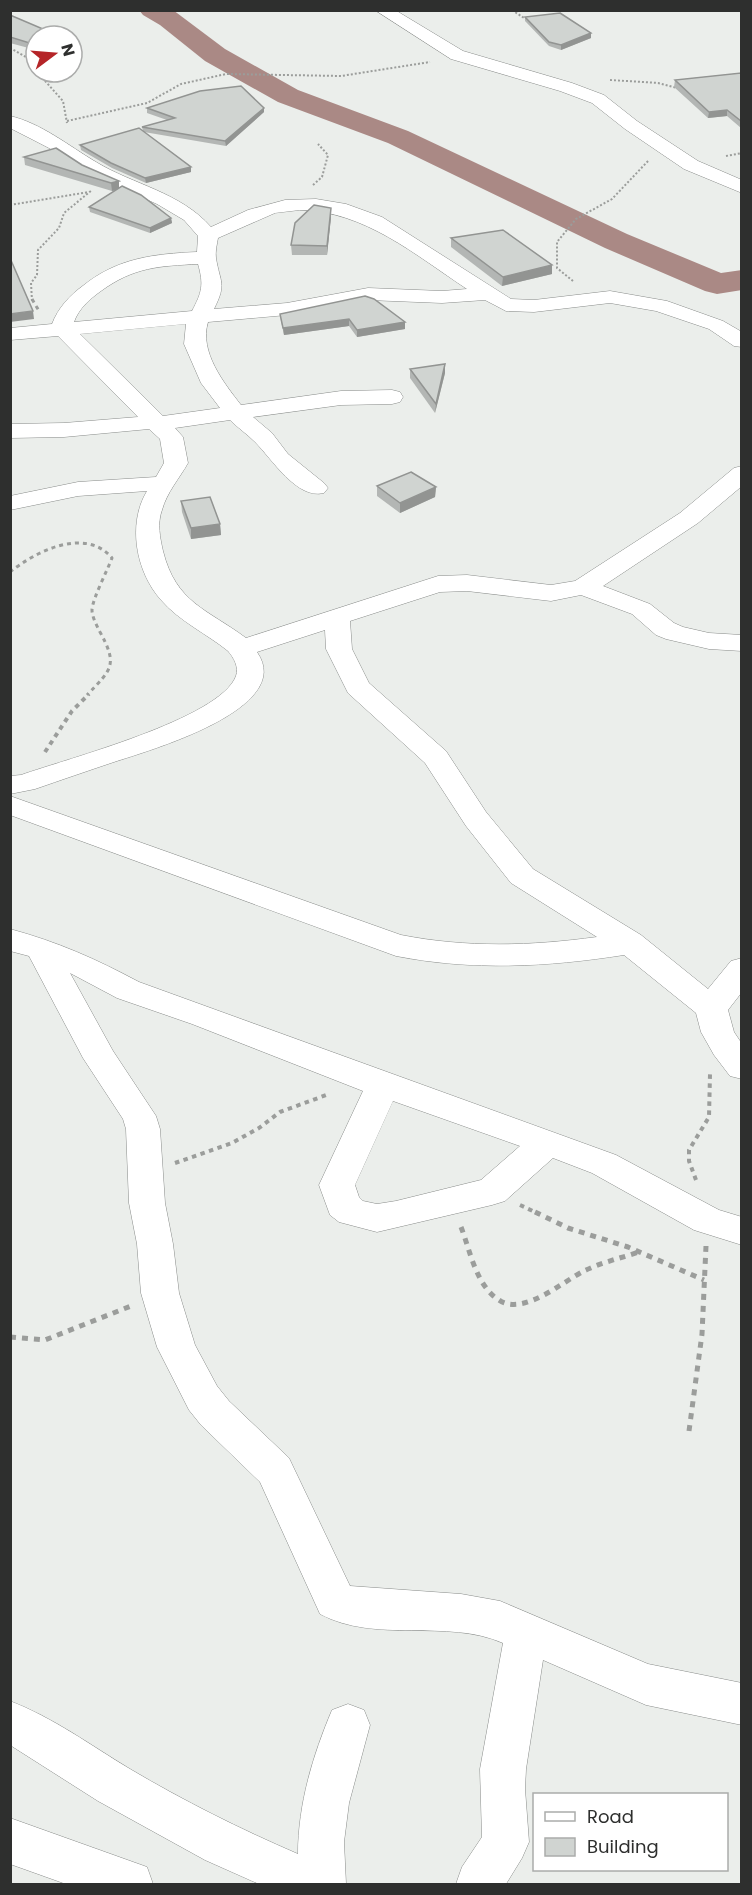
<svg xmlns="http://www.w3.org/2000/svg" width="752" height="1895" font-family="Poppins,sans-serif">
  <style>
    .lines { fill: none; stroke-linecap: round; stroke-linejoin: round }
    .river { fill: #aa8985; fill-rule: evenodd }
    .street-casing { stroke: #898c8a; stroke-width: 1 }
    .path-far3 { stroke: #9b9d9b; stroke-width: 2; stroke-dasharray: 2 2; stroke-linecap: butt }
    .path-far2 { stroke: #9b9d9b; stroke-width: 3; stroke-dasharray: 4 4; stroke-linecap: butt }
    .path-far1 { stroke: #9b9d9b; stroke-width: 4; stroke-dasharray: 4.5 4.5; stroke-linecap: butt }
    .path { stroke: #9b9d9b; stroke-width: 5; stroke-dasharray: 6 6; stroke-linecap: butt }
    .street { fill: #fff; fill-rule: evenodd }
    .wall { fill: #b3b6b4 }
    .shaded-wall { fill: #929492 }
    .building { fill: #d0d4d1; stroke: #929492; stroke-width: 1.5 }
  </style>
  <rect width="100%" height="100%" fill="#ebeeeb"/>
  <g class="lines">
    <!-- river -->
    <polygon class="river" points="139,10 173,10 225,49 298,90 408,131 627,234 721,273 742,270 742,290 717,294 705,291 605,248 388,143 278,102 205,61 160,25 143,15"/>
    <!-- street casing -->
    <g class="street-casing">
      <g id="street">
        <polygon points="375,10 395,10 463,51 572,83 604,95 637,121 698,161 742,180 742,193 684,169 625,129 592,103 560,91 451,59"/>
        <path d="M10 116C41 123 69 146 96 162 134 185 180 192 211 227L248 210 285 200 316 199 346 204 382 217 511 299 534 300 610 291 667 301 723 321 742 332V347L734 346 709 329 656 311 610 303 534 312 506 311 485 300 442 303 368 300 287 315 208 322C199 352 224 383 241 405L341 391 392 390 400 392 403 397 400 402 392 404 341 405 253 417 272 433 288 454 324 483 328 488 324 493C297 500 272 459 255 442 247 434 238 428 230 420L175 428 183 437 188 463C179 479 167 492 162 510 157 523 160 538 163 551 176 603 207 609 246 638L438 576 467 575 551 585 575 581 680 513 734 468 742 466V486L698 523 603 586 650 604 674 623 683 627 709 633 742 635V651L709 649 666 639 656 635 632 614 581 595 551 601 467 591 440 592 350 621 352 649 369 683 446 751 486 812 533 869 641 935 708 989 731 961 742 958V992L728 1010 734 1032 742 1044V1079L730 1076 714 1055 701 1032 696 1013 624 955C547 967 473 971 396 956L10 815V796L401 935C467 948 531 946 597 937L511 883 466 826 425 763 348 693 326 649 325 630 257 652C297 709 147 751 114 762 87 771 61 780 35 789L10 794V776L21 775C66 759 220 719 236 676 239 667 234 658 228 651 207 634 179 621 161 600 136 572 127 524 147 491L78 496 10 510V496L78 482 156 477 164 463 160 439 149 429 64 437 10 438V424L64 423 138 417 58 336 10 340V328L52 324C58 308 70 295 84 285 118 258 154 254 197 252L198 236 184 220 157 204 84 171 49 148 10 128ZM300 210C365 211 415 255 467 289L442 291 368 288 287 303 214 309C227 283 220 283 216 258 215 252 217 244 218 238L275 213ZM198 264C204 285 202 292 192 311L74 322C79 308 90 299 101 291 134 267 159 266 198 264ZM186 324 184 344 201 383 220 408 163 416 80 334Z"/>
        <path d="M10 929C58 942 96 959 139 982L616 1155 719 1210 742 1217V1245L694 1230 592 1173 553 1158 505 1201 492 1205 377 1232 339 1222 330 1215 319 1185 363 1091 192 1024 117 998 70 973 113 1051 156 1116 160 1129 165 1203 173 1244 179 1293 195 1345 217 1386 229 1401 289 1458 350 1586 461 1594 500 1601 648 1664 742 1683V1725L646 1705 543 1660 526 1769 525 1789 529 1842 522 1858 506 1884H456L462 1867 482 1837 480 1769 503 1643C446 1618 376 1644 320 1614L260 1482 201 1425 189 1410 157 1347 141 1293 137 1244 129 1203 126 1129 123 1119 83 1058 29 956 10 951ZM393 1101 520 1146 481 1180 396 1201 377 1204 363 1201 359 1197 355 1185Z"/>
        <path d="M10 1701C54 1718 90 1745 130 1769 184 1801 240 1829 298 1854 298 1804 313 1755 332 1710L348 1704 364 1710 370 1725 349 1803 344 1842 346 1884H259L205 1860 98 1801 10 1745Z"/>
        <polygon points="10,1818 147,1867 153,1884 66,1884 10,1864"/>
      </g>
    </g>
    <!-- path-far3 -->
    <g class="path-far3">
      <polyline points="512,10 527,20"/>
      <polyline points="10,48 33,61 36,71"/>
      <polyline points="37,72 63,101 67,123"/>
      <polyline points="610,80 658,83 677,88"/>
      <polyline points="67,121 147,103 181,84 226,74 341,76 430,62"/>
      <polyline points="726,156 742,153"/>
      <polyline points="313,185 322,177 328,155 318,144"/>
      <polyline points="10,205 89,192"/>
      <polyline points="573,281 557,268 557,242 576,219 612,199 649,160"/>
      <polyline points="32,301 31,283 37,275 38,250 59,228 64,213 92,190"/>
    </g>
    <!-- path-far2 -->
    <g class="path-far2">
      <polyline points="32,299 39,311"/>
      <path d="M10 572C35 552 85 526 112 558 108 569 92 600 92 610 92 617 97 626 100 632 118 665 112 669 87 695"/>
    </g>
    <!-- path-far1 -->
    <g class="path-far1">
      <polyline points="45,752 72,711 89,694"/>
      <polyline points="175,1163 232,1143 259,1128 280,1112 329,1094"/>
      <polyline points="696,1180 689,1161 689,1150 709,1117 710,1074"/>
      <polyline points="520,1205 539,1214"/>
    </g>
    <!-- path -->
    <g class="path">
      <polyline points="535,1212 568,1228 628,1247 704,1280"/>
      <path d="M461 1227C470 1250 476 1286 499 1300 524 1317 564 1280 586 1270 603 1262 621 1258 639 1252"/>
      <polyline points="10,1337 45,1340 131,1306"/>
      <polyline points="689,1431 702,1334 706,1246"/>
    </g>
    <!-- street -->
    <use href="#street" class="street"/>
  </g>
  <!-- wall -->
  <g class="wall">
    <polygon points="10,15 36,36 36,50 10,43"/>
    <polygon points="525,17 591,33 591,38 561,50 549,46 525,21"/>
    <polygon points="741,73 741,128 727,116 708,118 674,87 675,80"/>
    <polygon points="147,108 264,112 226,146 144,132 191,167 191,172 146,183 112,168 81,150 80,145 143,131 142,127 167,120 147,113"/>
    <polygon points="24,157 82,165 119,181 119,188 171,218 172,223 150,233 90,212 89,207 114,191 112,191 25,165"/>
    <polygon points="331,217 327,255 292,255 291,245"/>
    <polygon points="451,238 552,274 502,286 451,247"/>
    <polygon points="280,314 405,322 405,329 357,337 349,326 284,335 281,321"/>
    <polygon points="445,364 445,373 435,413 410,378 410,369"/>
    <polygon points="377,486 436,487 435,497 400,513 377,496"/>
    <polygon points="181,501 220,524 221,535 191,539 182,512"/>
  </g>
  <!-- shaded-wall -->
  <g class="shaded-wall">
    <polygon points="591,33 591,38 561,50 561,45"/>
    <polygon points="264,108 264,112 226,146 225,141"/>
    <polygon points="727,110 727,116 708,118 709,112"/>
    <polygon points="191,167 191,172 146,183 145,178"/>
    <polygon points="119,181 119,189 112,191 111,183"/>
    <polygon points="331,208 331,217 327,255 327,246"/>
    <polygon points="171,218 172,223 150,233 150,228"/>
    <polygon points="552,265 552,274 502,286 503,277"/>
    <polygon points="33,311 34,319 10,322 10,314"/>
    <polygon points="349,319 349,326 284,335 283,328"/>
    <polygon points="405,322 405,329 357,337 357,330"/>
    <polygon points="445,364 445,373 435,413 436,404"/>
    <polygon points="436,487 435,497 400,513 400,503"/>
    <polygon points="220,524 221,535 191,539 191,528"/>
  </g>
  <!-- building -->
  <g class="building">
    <polygon points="560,13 591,33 561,45 549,42 525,17"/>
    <polygon points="10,15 57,35 57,36 36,36 36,45 10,37"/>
    <polygon points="741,73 741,121 727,110 709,112 675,80"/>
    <polygon points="241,86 264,108 225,141 142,127 175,118 147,108 200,91"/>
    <polygon points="139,128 191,167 145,178 111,163 80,145"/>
    <polygon points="56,148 82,165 119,181 111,183 24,157"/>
    <polygon points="122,186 141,195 171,218 150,228 89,207"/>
    <polygon points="314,205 331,208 327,246 291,245 295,223"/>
    <polygon points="503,230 552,265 503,277 451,238"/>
    <polygon points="10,258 33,311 10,314"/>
    <polygon points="365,296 374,299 405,322 357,330 349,319 283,328 280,314"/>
    <polygon points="445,364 436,404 410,369"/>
    <polygon points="411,472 436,487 400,503 377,486"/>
    <polygon points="210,497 220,524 191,528 181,501"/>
  </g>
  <!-- border -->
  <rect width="752" height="1895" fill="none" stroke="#2e2f2e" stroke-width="24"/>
  <!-- legend -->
  <rect x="533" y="1793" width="195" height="78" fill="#ffffff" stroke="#abacab" stroke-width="1.5"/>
  <rect x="545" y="1812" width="30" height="9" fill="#ffffff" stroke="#abacab" stroke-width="1.5"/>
  <text x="587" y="1823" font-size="18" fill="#2e2f2e">Road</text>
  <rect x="545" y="1838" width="30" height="18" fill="#d0d4d1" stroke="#abacab" stroke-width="1.5"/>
  <text x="587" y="1853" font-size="18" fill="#2e2f2e">Building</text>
  <!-- north arrow -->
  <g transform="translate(54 54) rotate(74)"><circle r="28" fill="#ffffff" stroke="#abacab" stroke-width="1.5"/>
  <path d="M0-4.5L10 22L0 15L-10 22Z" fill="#b52528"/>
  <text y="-9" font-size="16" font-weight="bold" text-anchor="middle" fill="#2e2f2e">N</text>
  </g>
</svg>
